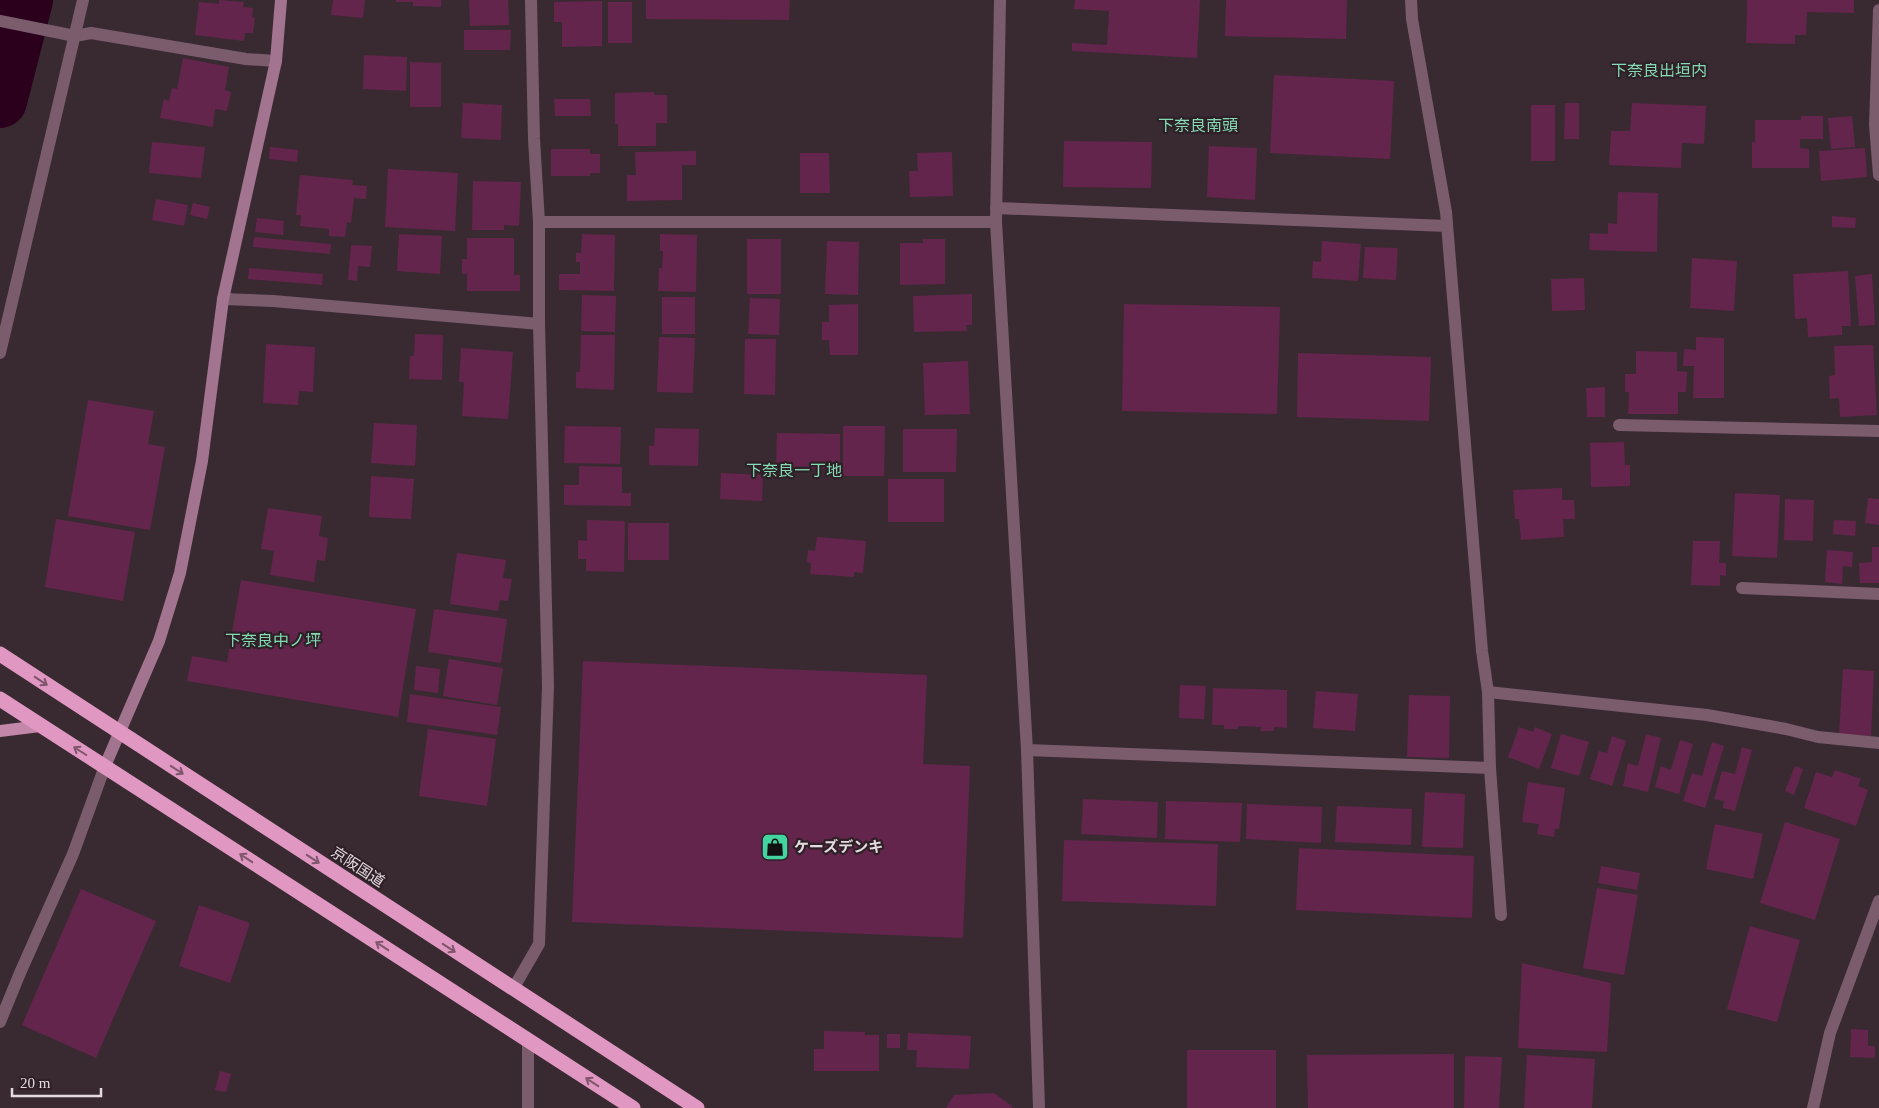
<svg xmlns="http://www.w3.org/2000/svg" width="1879" height="1108" font-family="'Times New Roman','Noto Sans JP',serif">
  <style>
    .lines { fill: none; stroke-linecap: round; stroke-linejoin: round }
    .river { stroke: #2a001c; stroke-width: 54 }
    .building { fill: #63254c }
    .street { stroke: #7a5c6c; stroke-width: 12 }
    .secondary { stroke: #a3748f; stroke-width: 12 }
    .primary { stroke: #c387a9; stroke-width: 12 }
    .highway { stroke: #e097c1; stroke-width: 15 }
    .oneway { stroke: #7f566d }
    .labels { text-anchor: middle; dominant-baseline: central; stroke-width: 4.5; stroke-linejoin: round; paint-order: stroke }
    .poi-label { font-size: 15px; font-weight: bold; fill: #e5dae0; stroke: #2f2028; text-anchor: start }
    .street-label { font-size: 15px; fill: #e5dae0; stroke: #2f2028 }
    .neighbourhood-label { font-size: 16px; fill: #83dab4; stroke: #2f2028 }
  </style>
  <rect width="100%" height="100%" fill="#392a32"/>
  <g class="lines">
    <!-- river -->
    <polyline class="river" points="0,101 26,0"/>
  </g>
  <!-- building -->
  <g class="building">
    <polygon points="219,0 244,2 243,7 253,8 252,17 255,18 253,33 245,33 244,41 195,35 199,2 219,4"/>
    <polygon points="333,0 365,0 363,18 331,15"/>
    <polygon points="396,0 441,0 441,7 413,6 413,2 396,2"/>
    <polygon points="469,0 508,0 509,25 470,26"/>
    <polygon points="646,0 790,0 789,20 646,19"/>
    <polygon points="1075,0 1200,0 1197,58 1072,51 1072,43 1107,45 1109,11 1074,9"/>
    <polygon points="1226,0 1347,0 1346,39 1225,36"/>
    <polygon points="1747,0 1854,0 1854,13 1807,12 1806,35 1795,35 1795,44 1746,43"/>
    <polygon points="602,1 602,46 562,47 562,22 554,22 554,2"/>
    <rect x="608" y="2" width="24" height="41"/>
    <polygon points="464,30 511,30 510,50 464,50"/>
    <polygon points="364,55 407,57 406,91 363,89"/>
    <polygon points="183,58 229,67 225,90 231,92 227,111 215,109 213,127 160,118 164,99 169,101 172,88 177,89"/>
    <polygon points="410,62 441,63 441,107 410,107"/>
    <polygon points="1274,75 1394,81 1390,159 1270,153"/>
    <polygon points="654,92 654,95 667,95 667,123 656,123 656,146 618,146 618,124 615,124 615,93"/>
    <polygon points="554,99 590,99 591,116 555,116"/>
    <polygon points="463,103 502,105 501,140 461,138"/>
    <polygon points="1565,103 1579,103 1579,139 1564,139"/>
    <polygon points="1632,103 1706,106 1704,144 1682,143 1681,168 1609,165 1611,131 1630,131"/>
    <rect x="1531" y="105" width="24" height="56"/>
    <polygon points="1801,116 1823,116 1823,139 1800,139 1800,148 1809,149 1809,168 1752,168 1752,142 1755,142 1755,120 1801,120"/>
    <polygon points="1852,116 1855,147 1831,149 1828,118"/>
    <polygon points="1064,141 1152,142 1151,188 1063,187"/>
    <polygon points="152,142 205,147 201,178 149,173"/>
    <polygon points="1209,146 1257,148 1255,200 1207,197"/>
    <polygon points="270,147 298,150 297,162 269,159"/>
    <polygon points="1865,148 1867,177 1821,181 1819,151"/>
    <polygon points="551,149 590,149 590,154 600,154 600,173 590,173 590,176 551,176"/>
    <polygon points="696,151 696,165 682,165 682,200 627,201 627,175 636,175 635,152"/>
    <polygon points="952,152 953,196 910,197 909,171 918,171 917,153"/>
    <polygon points="800,153 829,153 830,193 800,193"/>
    <polygon points="388,169 458,173 455,231 385,227"/>
    <polygon points="300,175 353,180 352,185 367,186 366,199 354,198 351,223 347,222 345,237 329,236 329,229 300,226 301,215 296,215"/>
    <polygon points="473,181 521,182 519,226 504,225 504,230 472,230"/>
    <polygon points="1618,192 1658,193 1657,252 1589,250 1590,233 1608,234 1608,223 1617,224"/>
    <polygon points="156,199 188,205 184,226 152,220"/>
    <polygon points="193,203 210,207 207,219 190,215"/>
    <polygon points="1832,216 1856,218 1855,228 1832,227"/>
    <polygon points="257,218 284,221 283,235 255,232"/>
    <polygon points="399,234 442,236 440,274 397,271"/>
    <polygon points="582,234 615,235 614,291 559,290 559,274 580,274 580,262 576,262 576,253 581,253"/>
    <polygon points="660,234 697,235 696,292 658,291 659,268 662,268 663,251 660,251"/>
    <polygon points="254,237 331,244 330,254 253,247"/>
    <polygon points="467,238 514,238 514,275 520,275 520,291 467,291 467,274 462,274 462,259 467,259"/>
    <rect x="747" y="239" width="34" height="55"/>
    <polygon points="923,239 945,239 945,284 900,285 900,243 923,243"/>
    <polygon points="827,241 859,242 858,295 825,294"/>
    <polygon points="1322,241 1361,244 1358,281 1312,278 1313,261 1321,262"/>
    <polygon points="351,245 372,246 370,267 358,266 357,281 348,280"/>
    <polygon points="1365,247 1398,248 1396,280 1363,278"/>
    <polygon points="1692,258 1737,261 1734,311 1690,308"/>
    <polygon points="249,268 323,274 322,285 248,279"/>
    <polygon points="1848,271 1851,326 1842,326 1842,335 1808,337 1807,318 1795,319 1793,274"/>
    <polygon points="1872,274 1875,325 1859,326 1855,276"/>
    <polygon points="1584,278 1585,310 1552,311 1551,279"/>
    <polygon points="972,294 972,325 966,325 967,331 914,332 913,296"/>
    <polygon points="582,295 616,296 615,332 581,331"/>
    <rect x="662" y="297" width="33" height="37"/>
    <polygon points="750,298 780,299 779,335 748,334"/>
    <polygon points="858,304 858,355 830,355 829,340 822,340 822,322 829,322 829,305"/>
    <polygon points="1124,304 1280,307 1277,414 1122,411"/>
    <polygon points="415,334 443,335 442,380 409,379 410,356 414,356"/>
    <polygon points="581,335 615,335 614,390 576,388 576,372 580,372"/>
    <polygon points="659,337 695,338 693,393 657,392"/>
    <polygon points="1696,337 1724,338 1724,398 1693,398 1694,366 1683,366 1684,349 1696,350"/>
    <polygon points="745,339 776,339 775,395 744,394"/>
    <polygon points="266,344 315,347 313,392 299,391 298,405 263,403"/>
    <polygon points="1873,345 1877,415 1840,417 1839,398 1830,399 1829,376 1835,375 1834,346"/>
    <polygon points="461,348 513,352 508,419 462,416 464,382 459,382"/>
    <polygon points="1636,351 1677,352 1677,371 1687,372 1686,392 1678,392 1678,414 1628,414 1629,392 1625,392 1625,374 1636,374"/>
    <polygon points="1298,353 1431,357 1429,421 1297,417"/>
    <polygon points="968,361 970,414 925,415 923,363"/>
    <polygon points="1605,387 1605,417 1587,417 1586,388"/>
    <polygon points="88,400 154,411 148,444 165,447 150,530 68,516"/>
    <polygon points="374,423 417,425 415,466 371,463"/>
    <polygon points="565,426 621,427 620,464 564,463"/>
    <polygon points="843,426 885,426 884,476 843,476"/>
    <polygon points="655,428 699,429 698,466 649,465 649,446 654,446"/>
    <polygon points="903,429 957,429 956,472 903,472"/>
    <polygon points="777,433 840,434 840,469 776,468"/>
    <polygon points="1624,442 1625,465 1630,465 1630,486 1591,487 1590,443"/>
    <polygon points="579,466 622,467 622,493 631,493 631,506 564,505 564,485 579,485"/>
    <polygon points="721,473 763,475 762,501 720,499"/>
    <polygon points="371,476 414,479 411,519 369,517"/>
    <rect x="888" y="479" width="56" height="43"/>
    <polygon points="1562,488 1562,500 1574,500 1575,519 1563,519 1564,537 1521,540 1519,519 1515,519 1513,490"/>
    <polygon points="1735,493 1780,495 1777,558 1732,556"/>
    <polygon points="1868,498 1879,499 1879,525 1865,523"/>
    <polygon points="1785,499 1814,500 1813,541 1784,540"/>
    <polygon points="268,508 322,516 319,536 328,538 325,561 317,560 314,582 270,575 274,551 261,549"/>
    <polygon points="56,519 135,532 123,601 45,587"/>
    <polygon points="587,520 625,521 624,572 586,571 586,559 578,559 578,540 587,541"/>
    <polygon points="1834,520 1856,521 1855,536 1833,534"/>
    <rect x="628" y="523" width="41" height="37"/>
    <polygon points="817,537 866,541 863,573 854,572 854,577 810,574 811,563 807,562 808,550 815,551"/>
    <polygon points="1693,541 1720,541 1719,563 1726,563 1726,576 1720,575 1720,586 1691,585"/>
    <polygon points="1872,547 1879,547 1879,583 1860,583 1859,563 1872,562"/>
    <polygon points="1827,550 1853,552 1852,567 1843,566 1842,584 1825,582"/>
    <polygon points="457,553 506,560 503,578 512,579 508,601 500,600 498,611 450,604"/>
    <polygon points="241,580 416,609 398,717 187,681 192,656 227,662"/>
    <polygon points="434,609 507,619 501,663 428,652"/>
    <polygon points="449,659 503,668 497,705 443,696"/>
    <polygon points="583,661 927,675 923,764 970,766 963,938 572,922"/>
    <polygon points="416,666 440,669 438,693 414,690"/>
    <polygon points="1843,669 1874,671 1871,736 1839,734"/>
    <polygon points="1180,685 1206,686 1204,719 1179,718"/>
    <polygon points="1213,688 1287,690 1287,728 1274,727 1274,731 1260,731 1261,727 1238,726 1238,729 1224,729 1224,725 1212,725"/>
    <polygon points="1316,691 1358,694 1355,731 1313,728"/>
    <polygon points="410,694 501,707 497,735 407,722"/>
    <polygon points="1409,695 1450,696 1449,758 1407,757"/>
    <polygon points="1519,727 1533,732 1535,727 1552,734 1539,769 1508,757"/>
    <polygon points="428,729 496,739 487,806 419,796"/>
    <polygon points="1561,734 1589,742 1579,776 1551,768"/>
    <polygon points="1646,734 1661,738 1648,792 1623,786 1628,763 1638,766"/>
    <polygon points="1612,736 1626,741 1612,786 1590,779 1599,751 1607,753"/>
    <polygon points="1680,740 1693,744 1679,794 1655,787 1661,766 1671,770"/>
    <polygon points="1712,742 1724,746 1705,808 1683,801 1692,773 1702,776"/>
    <polygon points="1742,747 1752,750 1735,811 1723,808 1724,801 1714,799 1722,771 1735,774"/>
    <polygon points="1795,766 1803,769 1794,795 1785,791"/>
    <polygon points="1835,770 1861,779 1858,786 1868,790 1856,826 1804,808 1816,772 1832,777"/>
    <polygon points="1528,782 1565,788 1559,829 1555,829 1554,837 1537,834 1539,824 1522,822"/>
    <polygon points="1425,792 1465,794 1463,848 1422,847"/>
    <polygon points="1083,799 1158,802 1157,838 1081,834"/>
    <polygon points="1166,801 1242,803 1240,842 1165,839"/>
    <polygon points="1247,804 1322,807 1321,843 1246,839"/>
    <polygon points="1337,806 1412,809 1411,845 1335,842"/>
    <polygon points="1785,822 1840,839 1815,920 1760,903"/>
    <polygon points="1715,824 1763,834 1753,879 1706,869"/>
    <polygon points="1064,840 1218,844 1216,906 1062,901"/>
    <polygon points="1299,848 1474,856 1472,918 1296,910"/>
    <polygon points="1601,866 1640,873 1637,890 1598,883"/>
    <polygon points="1597,888 1638,895 1624,975 1583,968"/>
    <polygon points="81,889 156,921 96,1058 22,1025"/>
    <polygon points="199,905 250,923 230,983 179,966"/>
    <polygon points="1750,926 1800,940 1777,1022 1727,1009"/>
    <polygon points="1522,963 1611,983 1607,1052 1518,1048"/>
    <polygon points="1851,1029 1868,1030 1868,1046 1875,1046 1875,1058 1850,1057"/>
    <polygon points="824,1031 865,1032 865,1035 879,1035 879,1071 814,1071 814,1049 824,1049"/>
    <polygon points="908,1033 971,1036 969,1069 916,1067 917,1050 907,1050"/>
    <rect x="887" y="1034" width="13" height="14"/>
    <rect x="1187" y="1050" width="89" height="58"/>
    <polygon points="1454,1054 1454,1108 1308,1108 1307,1055"/>
    <polygon points="1527,1055 1595,1059 1592,1108 1524,1108"/>
    <polygon points="1465,1056 1502,1057 1499,1108 1464,1108"/>
    <polygon points="220,1071 231,1074 226,1092 215,1090"/>
    <polygon points="994,1093 1012,1106 1012,1108 946,1108 954,1095"/>
  </g>
  <g class="lines">
    <!-- street -->
    <g class="street">
      <polyline points="1000,0 996,222 1027,750 1039,1108"/>
      <polyline points="1411,0 1412,19 1446,212 1482,651 1488,692 1490,768 1501,915"/>
      <polyline points="1879,10 1875,125 1879,175"/>
      <polyline points="0,21 75,36 91,33 246,59 276,61"/>
      <polyline points="996,208 1447,226"/>
      <polyline points="539,222 996,222"/>
      <polyline points="223,299 273,301 539,324"/>
      <polyline points="0,353 83,0"/>
      <polyline points="1619,425 1879,431"/>
      <polyline points="1742,588 1879,594"/>
      <polyline points="1488,692 1707,715 1786,729 1818,737 1879,743"/>
      <polyline points="1027,750 1490,768"/>
      <polyline points="513,989 539,944 548,686 539,324 539,222 534,139 531,0"/>
      <polyline points="0,1022 20,973 73,854 105,766"/>
      <polyline points="528,1040 528,1108"/>
      <polyline points="1813,1108 1830,1033 1879,901"/>
    </g>
    <!-- secondary -->
    <polyline class="secondary" points="105,766 159,641 180,573 202,461 223,299 276,61 281,0"/>
    <!-- primary -->
    <polyline class="primary" points="0,731 40,726"/>
    <!-- highway -->
    <g class="highway">
      <polyline points="0,654 697,1108"/>
      <polyline points="0,699 633,1108"/>
    </g>
  </g>
  <!-- one-way arrows -->
  <defs><path id="oneway-shaft" d="M-6 0H5M1.5-3L5.5 0L1.5 3" fill="none" stroke-width="1.6" stroke-linecap="round" stroke-linejoin="round" transform="scale(1.25)"/></defs>
  <g class="oneway">
    <use href="#oneway-shaft" transform="translate(41 681) rotate(33)"/>
    <use href="#oneway-shaft" transform="translate(80 751) rotate(-148)"/>
    <use href="#oneway-shaft" transform="translate(177 770) rotate(33)"/>
    <use href="#oneway-shaft" transform="translate(246 858) rotate(-147)"/>
    <use href="#oneway-shaft" transform="translate(313 859) rotate(33)"/>
    <use href="#oneway-shaft" transform="translate(382 946) rotate(-147)"/>
    <use href="#oneway-shaft" transform="translate(449 948) rotate(33)"/>
    <use href="#oneway-shaft" transform="translate(592 1082) rotate(-147)"/>
  </g>
  <!-- icons -->
  <defs>
    <g id="shop-square" transform="scale(1.4375)"><rect x="-9" y="-9" width="18" height="18" rx="4" fill="#44d4a0" stroke="#2f2028"/><path d="M-5-2.5h2.3a2.7 3.5 0 0 1 5.4 0H5L5.5 6h-11ZM-1.5-2.5h3a1.5 2.3 0 0 0-3 0Z" fill="#111"/></g>
  </defs>
  <g fill-rule="evenodd">
    <use href="#shop-square" x="775" y="847"/>
  </g>
  <g class="labels">
    <!-- poi labels -->
    <g class="poi-label">
      <text x="794" y="847">ケーズデンキ</text>
    </g>
    <!-- street labels -->
    <g class="street-label">
      <text transform="translate(358 867) rotate(33)">京阪国道</text>
    </g>
    <!-- neighbourhood labels -->
    <g class="neighbourhood-label">
      <text x="1659" y="70">下奈良出垣内</text>
      <text x="1198" y="125">下奈良南頭</text>
      <text x="794" y="470">下奈良一丁地</text>
      <text x="273" y="640">下奈良中ノ坪</text>
    </g>
  </g>
  <!-- scale -->
  <path d="M12 1088v8h89v-8" fill="none" stroke="#e5dae0" stroke-width="2.5"/>
  <text x="20" y="1088" font-size="15" fill="#e5dae0" stroke="#2f2028" stroke-width="4" paint-order="stroke">20 m</text>
</svg>
